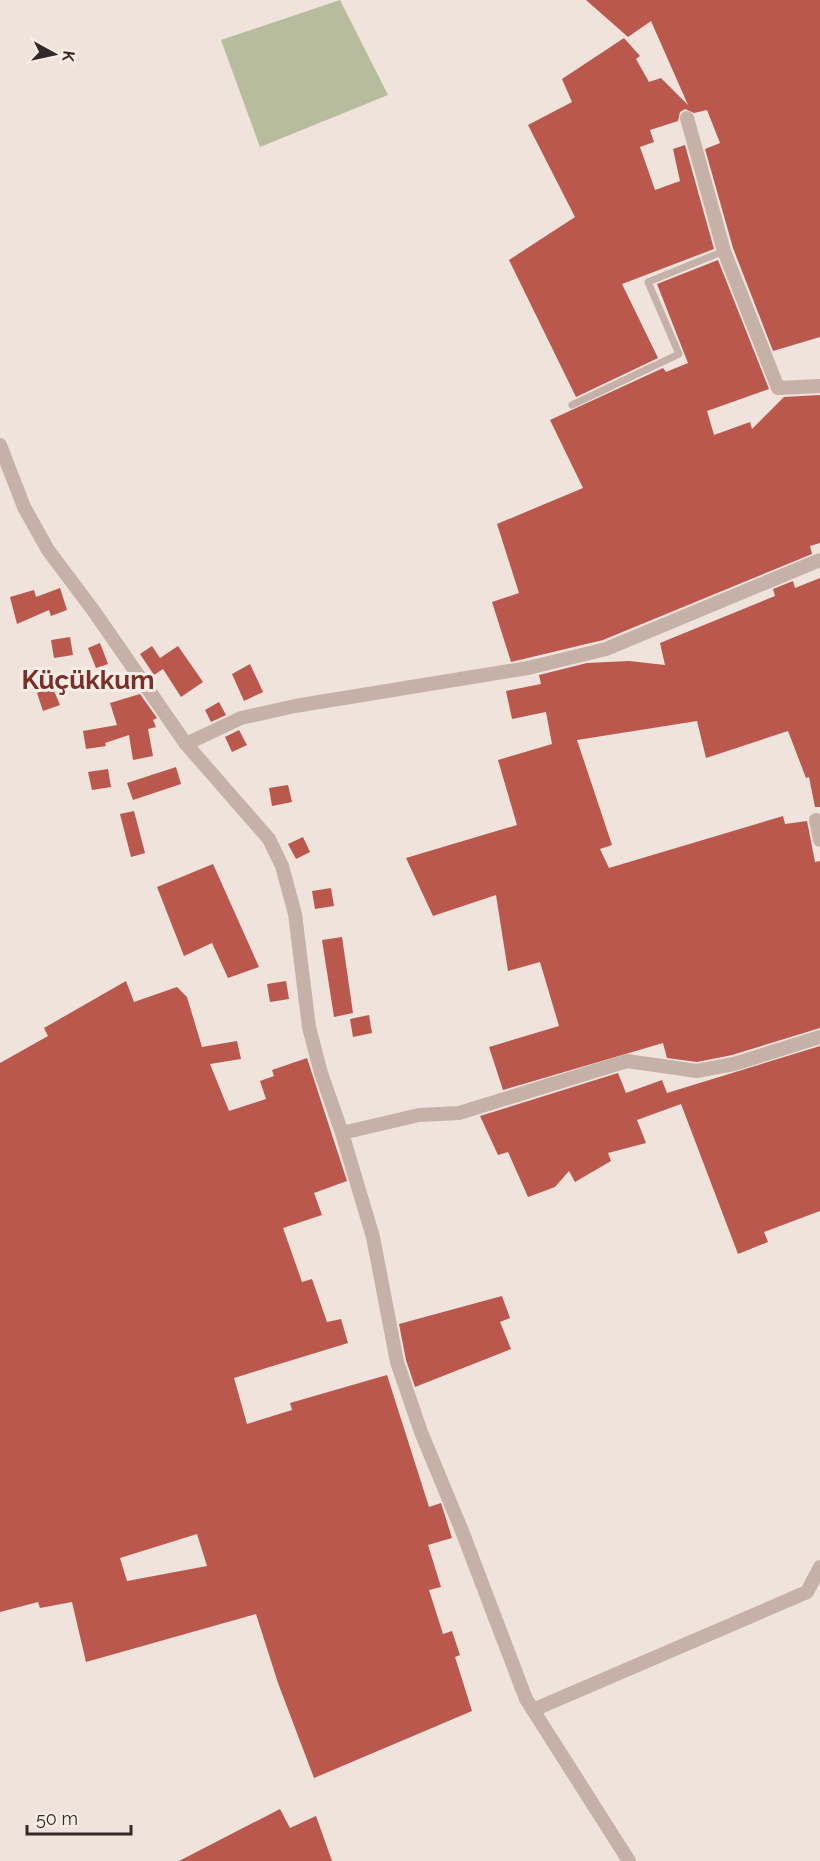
<svg xmlns="http://www.w3.org/2000/svg" width="820" height="1861" font-family="Raleway,sans-serif">
  <style>
    .green { fill: #b6bc9d }
    .building { fill: #ba584e; fill-rule: evenodd }
    .lines { fill: none; stroke-linecap: round; stroke-linejoin: round }
    .lane { stroke: #c6b1a8; stroke-width: 7 }
    .street { stroke: #c6b1a8; stroke-width: 14 }
    .labels { text-anchor: middle; dominant-baseline: central; stroke-width: 6; stroke-linejoin: round; paint-order: stroke }
    .district-label { font-size: 26px; font-weight: bold; fill: #7a3029; stroke: #f7ede7 }
  </style>
  <rect width="100%" height="100%" fill="#efe3db"/>
  <!-- green -->
  <polygon class="green" points="340,0 388,95 260,147 221,40"/>
  <!-- building -->
  <g class="building">
    <polygon points="586,0 820,0 820,337 773,351 733,248 705,149 720,143 707,110 694,113 685,109 680,112 678,121 650,130 654,142 640,147 655,190 680,181 673,149 685,145 714,249 622,284 658,358 576,397 509,260 575,217 528,125 572,102 562,79 624,38 640,56 636,59 649,82 661,78 688,105 651,21 628,37"/>
    <polygon points="718,260 769,389 707,411 714,435 750,422 752,429 784,397 820,395 820,543 810,546 812,554 603,640 511,662 492,602 519,593 497,524 583,488 550,420 663,368 666,372 688,363 657,284"/>
    <polygon points="820,578 820,807 815,807 809,777 806,778 788,731 706,758 697,721 577,740 612,845 600,849 609,868 783,816 785,824 807,821 815,862 820,861 820,1028 732,1055 697,1062 667,1058 663,1043 503,1090 489,1047 559,1026 540,962 508,971 496,895 433,916 406,858 517,825 498,760 552,744 546,712 512,719 506,691 541,684 539,675 587,663 629,661 665,665 660,643 775,596 773,589 793,581 795,588"/>
    <polygon points="60,588 67,610 51,616 49,610 17,624 10,597 34,590 36,597"/>
    <polygon points="70,637 73,655 54,658 51,640"/>
    <polygon points="100,643 108,664 96,668 88,648"/>
    <polygon points="152,646 160,658 178,646 203,682 181,697 163,669 154,675 140,654"/>
    <polygon points="250,664 263,692 244,701 232,674"/>
    <polygon points="52,686 60,705 43,711 37,693"/>
    <polygon points="140,694 157,718 153,720 156,727 148,729 153,756 133,760 129,735 105,743 106,746 86,749 83,731 117,725 110,703"/>
    <polygon points="219,702 226,715 211,722 205,710"/>
    <polygon points="239,730 247,745 232,752 225,737"/>
    <polygon points="176,767 181,784 133,800 127,783"/>
    <polygon points="108,769 111,787 92,790 88,772"/>
    <polygon points="288,785 292,802 272,806 269,788"/>
    <polygon points="134,811 145,853 131,857 120,814"/>
    <polygon points="303,837 310,852 296,859 288,844"/>
    <polygon points="213,864 259,967 228,978 212,943 184,956 157,887"/>
    <polygon points="331,888 334,906 315,909 312,891"/>
    <polygon points="342,937 353,1013 334,1017 322,940"/>
    <path d="M126 981 134 1002 177 987 187 997 202 1047 237 1041 241 1059 210 1064 229 1111 266 1099 260 1081 274 1076 272 1070 307 1058 347 1181 314 1193 322 1215 283 1228 302 1282 312 1279 327 1322 341 1319 348 1343 234 1378 247 1424 292 1410 290 1403 387 1375 429 1507 441 1503 452 1538 428 1545 441 1587 429 1590 443 1634 452 1631 460 1655 455 1657 472 1711 314 1778 278 1683 256 1614 86 1662 72 1602 40 1608 38 1602 0 1612V1063L48 1036 44 1028ZM197 1534 207 1566 127 1581 120 1558Z"/>
    <polygon points="286,981 289,999 270,1002 267,984"/>
    <polygon points="369,1015 372,1033 353,1037 350,1019"/>
    <polygon points="820,1046 820,1211 764,1232 768,1242 738,1254 681,1104 637,1120 646,1143 608,1153 611,1161 575,1182 569,1171 555,1187 528,1197 508,1152 498,1155 480,1116 618,1073 626,1093 662,1080 667,1093"/>
    <polygon points="502,1296 510,1318 500,1322 511,1349 415,1387 406,1360 399,1324"/>
    <polygon points="280,1809 290,1828 316,1816 332,1861 179,1861"/>
  </g>
  <g class="lines">
    <!-- lane -->
    <polyline class="lane" points="572,405 679,354 648,282 724,251"/>
    <!-- street -->
    <g class="street">
      <polyline points="687,118 724,251 778,388 820,386"/>
      <polyline points="0,445 24,507 48,550 93,610 186,744 269,839 282,866 295,914 309,1027 321,1073 342,1133 373,1237 397,1362 421,1432 462,1531 526,1699 629,1861"/>
      <polyline points="186,744 241,718 295,706 528,668 606,649 820,560"/>
      <polyline points="816,820 820,840"/>
      <polyline points="342,1133 419,1115 459,1113 627,1061 697,1071 734,1064 820,1037"/>
      <polyline points="533,1710 807,1592 820,1567"/>
    </g>
  </g>
  <g class="labels">
    <!-- district labels -->
    <g class="district-label">
      <text x="88" y="680">Küçükkum</text>
    </g>
  </g>
  <!-- north arrow -->
  <g transform="translate(54 54) rotate(98)" stroke="#f7ede7" stroke-width="4.5" paint-order="stroke">
  <path d="M0-4.5L10 22L0 15L-10 22Z" fill="#332928"/>
  <text y="-9" font-size="16" font-weight="bold" text-anchor="middle" fill="#332928">K</text>
  </g>
  <!-- scale -->
  <path d="M27 1825v9h104v-9" fill="none" stroke="#332928" stroke-width="3"/>
  <text x="36" y="1825" font-size="18" fill="#332928" stroke="#f7ede7" stroke-width="4.5" paint-order="stroke">50 m</text>
</svg>
